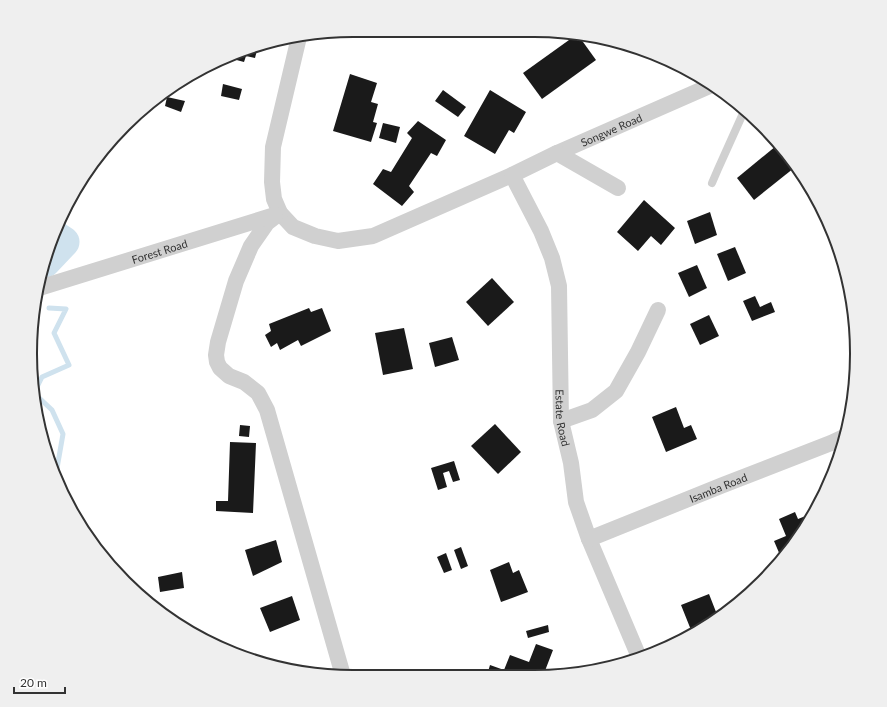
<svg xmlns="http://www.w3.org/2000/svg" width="887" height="707" font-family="Lato,sans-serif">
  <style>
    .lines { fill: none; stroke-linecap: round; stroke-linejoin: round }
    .stream { stroke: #cfe2ee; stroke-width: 5 }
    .river { stroke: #cfe2ee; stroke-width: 31 }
    .building { fill: #1a1a1a }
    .service { stroke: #d0d0d0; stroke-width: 8 }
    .minor { stroke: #d0d0d0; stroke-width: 16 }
    .labels { text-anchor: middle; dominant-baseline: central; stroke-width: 4; stroke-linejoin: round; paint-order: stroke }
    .street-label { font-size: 11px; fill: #333; stroke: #fff }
    .rim { fill: none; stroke: #333; stroke-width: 2 }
  </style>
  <rect width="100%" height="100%" fill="#fff"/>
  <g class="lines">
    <!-- stream -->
    <g class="stream">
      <polyline points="35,391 42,377 69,365 54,333 66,309 49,308"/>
      <polyline points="35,394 52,410 63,434 56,474"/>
      <polyline points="61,485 65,496"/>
    </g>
    <!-- river -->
    <polyline class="river" points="45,262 64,242 55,236"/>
  </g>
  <!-- building -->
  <g class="building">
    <polygon points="576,35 578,35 596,60 542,99 523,73"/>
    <polygon points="258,46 255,58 246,56 244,62 229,58"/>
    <polygon points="350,74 377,83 371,102 378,104 373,122 377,123 371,142 333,131"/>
    <polygon points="223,84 242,89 239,100 221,96"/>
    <polygon points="443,90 466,107 458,117 435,101"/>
    <polygon points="490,90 526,112 514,133 509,130 495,154 464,136"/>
    <polygon points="167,97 185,101 181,112 165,106"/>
    <polygon points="418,121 446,140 437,156 431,153 409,186 414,192 402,206 373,184 383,169 391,172 412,138 407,133"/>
    <polygon points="383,123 400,127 396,143 379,138"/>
    <polygon points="776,146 794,168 754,200 737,178"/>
    <polygon points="644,200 675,228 661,245 651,236 638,251 617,232"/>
    <polygon points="710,212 717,235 695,244 687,221"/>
    <polygon points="735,247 746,273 728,281 717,254"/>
    <polygon points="697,265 707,288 689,297 678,273"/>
    <polygon points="492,278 514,302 488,326 466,302"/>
    <polygon points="755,296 760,307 771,302 775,312 752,321 743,301"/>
    <polygon points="309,308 311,312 322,308 331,331 301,346 298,340 280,350 277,343 271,347 265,335 271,331 269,324"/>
    <polygon points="709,315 719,336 700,345 690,324"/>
    <polygon points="404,328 413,369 383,375 375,333"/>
    <polygon points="452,337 459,360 435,367 429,343"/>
    <polygon points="676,407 684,428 691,425 697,439 666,452 652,417"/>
    <polygon points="495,424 521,452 498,474 471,446"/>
    <polygon points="240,425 250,426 249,437 239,436"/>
    <polygon points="230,442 256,443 253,513 216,511 216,501 228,501"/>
    <polygon points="454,461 460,480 453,482 449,471 443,473 447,487 438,490 431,468"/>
    <polygon points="795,512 798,519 813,513 790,551 780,555 774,541 786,536 779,519"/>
    <polygon points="276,540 282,562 253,576 245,550"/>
    <polygon points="461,547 468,566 461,569 454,550"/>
    <polygon points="446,553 452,570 444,573 437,557"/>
    <polygon points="509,562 513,573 519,570 528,592 501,602 490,570"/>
    <polygon points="182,572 184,588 160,592 158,577"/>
    <polygon points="709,594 718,617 712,622 705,625 705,626 693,635 681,605"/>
    <polygon points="292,596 300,620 270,632 260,608"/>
    <polygon points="548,625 549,632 528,638 526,631"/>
    <polygon points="536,644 553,650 543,676 487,675 490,665 504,670 510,655 529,662"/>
  </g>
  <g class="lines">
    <!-- service -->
    <polyline class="service" points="712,183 718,169 745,109"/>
    <!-- minor -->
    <g class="minor">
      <path id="s1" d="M299 37 273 147 272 182 274 199 280 213 293 227 315 236 338 241 373 236 512 175 557 153 712 85"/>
      <polyline points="557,153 618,188"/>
      <path id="s2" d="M512 175 541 231 552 258 559 286 561 421 571 463 576 502 589 539 639 657"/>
      <polyline points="280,213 267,223 251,246 236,281 218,342 216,355 217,362 220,368 229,376 244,382 258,393 267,410 342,672"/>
      <path id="s3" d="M39 288 275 215"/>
      <polyline points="561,421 592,410 616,391 638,352 658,310"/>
      <path id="s4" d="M589 539 723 485 831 443 846 436"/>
    </g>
  </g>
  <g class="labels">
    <!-- street labels -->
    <g class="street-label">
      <text stroke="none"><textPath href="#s1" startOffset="543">Songwe Road</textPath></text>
      <text stroke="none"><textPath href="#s3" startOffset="126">Forest Road</textPath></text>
      <text stroke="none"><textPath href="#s2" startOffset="253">Estate Road</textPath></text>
      <text stroke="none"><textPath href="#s4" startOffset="139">Isamba Road</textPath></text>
    </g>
  </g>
  <!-- crop -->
  <path d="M0 0H887V707H0ZM353 37H534A316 316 0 0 1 850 353V354A316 316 0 0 1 534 670H353A316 316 0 0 1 37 354V353A316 316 0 0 1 353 37Z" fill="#efefef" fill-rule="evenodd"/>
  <path class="rim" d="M353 37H534A316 316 0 0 1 850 353V354A316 316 0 0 1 534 670H353A316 316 0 0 1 37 354V353A316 316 0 0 1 353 37Z"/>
  <!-- scale -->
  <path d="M14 687v6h51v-6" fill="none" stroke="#333333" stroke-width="2"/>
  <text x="20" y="687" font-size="12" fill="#333333" stroke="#ffffff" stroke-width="3" paint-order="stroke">20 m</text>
</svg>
